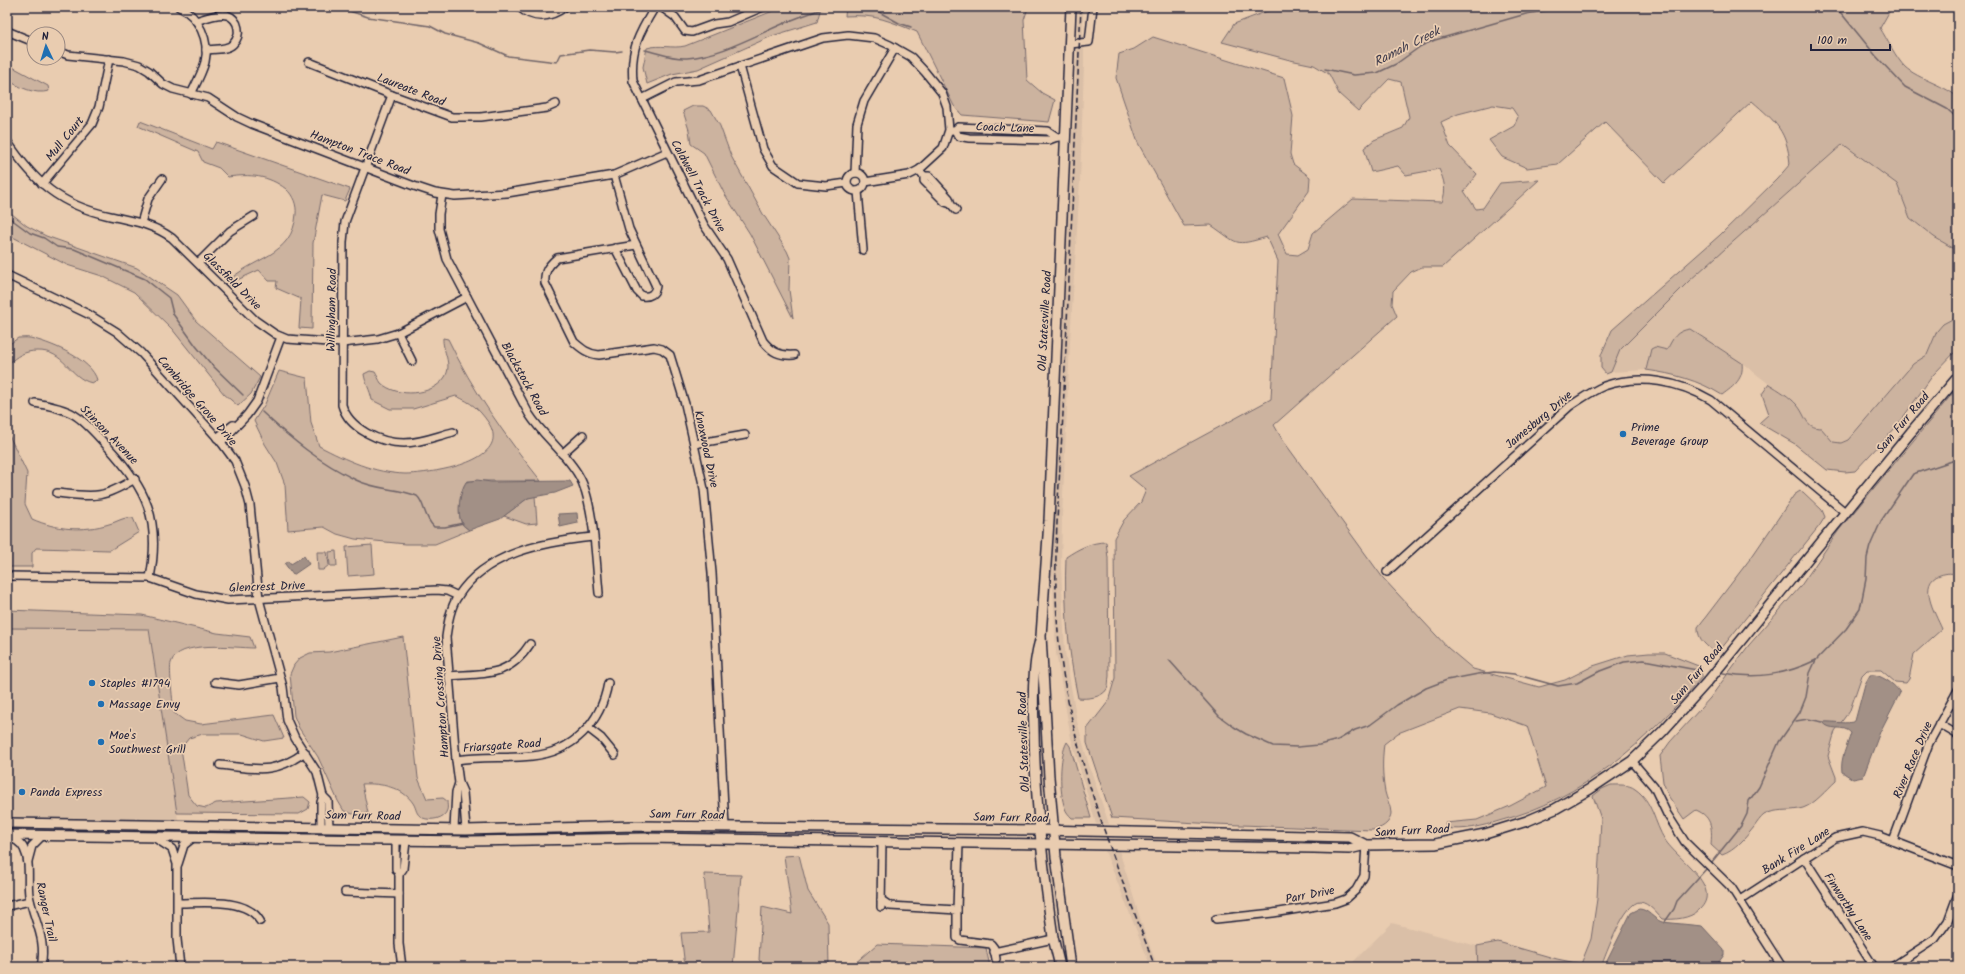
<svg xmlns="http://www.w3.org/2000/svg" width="1965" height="974" font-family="Kalam,sans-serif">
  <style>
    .built { fill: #dabfa7 }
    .green { fill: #ccb39f; stroke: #776a6d }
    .water { fill: #a29086; stroke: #6f6468 }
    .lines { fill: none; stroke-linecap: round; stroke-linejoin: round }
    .stream { stroke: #6f6468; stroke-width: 1.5 }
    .minor-casing { stroke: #22223b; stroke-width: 10 }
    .major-casing { stroke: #22223b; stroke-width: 12 }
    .minor { stroke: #e9ccb0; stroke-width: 7 }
    .major { stroke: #e9ccb0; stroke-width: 9 }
    .rail { stroke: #22223b; stroke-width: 1.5; stroke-dasharray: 6 3; stroke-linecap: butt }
    .poi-dot { fill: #1f6fb2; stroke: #e9ccb0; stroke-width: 1.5 }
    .labels { text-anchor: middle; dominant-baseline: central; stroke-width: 3.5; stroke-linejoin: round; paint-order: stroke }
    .street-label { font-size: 12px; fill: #22223b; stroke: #e9ccb0 }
    .poi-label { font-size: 12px; fill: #22223b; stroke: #e9ccb0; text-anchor: start }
    .water-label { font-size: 13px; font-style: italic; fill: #423e4e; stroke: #e9ccb0 }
  </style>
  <rect width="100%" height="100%" fill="#e9ccb0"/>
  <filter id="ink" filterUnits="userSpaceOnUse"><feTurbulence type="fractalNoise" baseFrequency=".025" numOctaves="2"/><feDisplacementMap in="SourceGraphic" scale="8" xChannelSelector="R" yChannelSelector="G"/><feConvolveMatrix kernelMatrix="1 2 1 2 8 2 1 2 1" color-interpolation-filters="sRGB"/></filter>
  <g filter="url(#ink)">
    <!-- built -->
    <g class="built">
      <polygon points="1079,7 1083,7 1083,41 1077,41"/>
      <polygon points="1077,46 1084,46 1084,64 1080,181 1070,341 1062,517 1061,567 1065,652 1077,721 1089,765 1109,824 1096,824 1071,738 1056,653 1052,567"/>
      <polygon points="1843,144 1897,184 1910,218 1934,237 1958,251 1958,316 1943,324 1937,331 1927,355 1913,364 1848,440 1841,443 1833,442 1824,432 1807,423 1798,406 1781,391 1769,384 1742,363 1690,329 1675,335 1667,350 1655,347 1651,349 1646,370 1611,372 1620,350 1689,281"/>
      <polygon points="7,628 149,628 179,826 7,823"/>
      <polygon points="1119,850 1145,934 1158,967 1151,967 1105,851"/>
      <polygon points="1392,923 1477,946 1478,967 1348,967"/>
    </g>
    <!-- green -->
    <g class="green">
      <path d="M783 7H821L817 22 772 36 698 69 672 74 647 84 643 67 647 48C660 44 672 49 685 46Z"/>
      <path d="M846 7H1038L1028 8 1024 20 1027 80 1042 93 1055 100 1049 122 962 115 954 106 917 32C889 21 876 14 845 16Z"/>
      <path d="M1318 7H1866L1872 10 1875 7H1892L1880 28C1887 39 1896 58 1905 67 1918 79 1949 87 1958 98V251L1934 237 1910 218 1897 184 1843 144 1689 281 1620 350 1611 372 1606 374 1601 368V355L1612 330 1720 235 1777 179 1790 164C1787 131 1776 122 1752 101L1664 183 1605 122 1558 164 1527 168 1502 157 1489 140 1514 126 1518 117 1512 108 1493 105 1458 114 1441 122 1450 146 1477 174 1464 191 1476 209 1483 208 1500 183 1539 180 1443 267H1422L1411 272 1393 291 1392 304 1397 316 1274 425 1282 439 1383 578 1448 648 1473 669 1539 687 1565 680 1593 666 1628 655 1649 653H1665L1701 667 1702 677C1647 741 1583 799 1499 821 1483 826 1463 831 1446 828L1445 823 1477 820 1510 806 1546 787 1527 726 1490 713 1460 709 1398 733 1384 744C1382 760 1382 776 1385 792 1386 798 1391 806 1391 813 1391 824 1380 829 1372 830L1215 824 1112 818 1087 743V729L1108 702 1115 678 1114 538 1124 520 1141 502 1146 490 1129 476 1271 399 1278 261 1267 237C1233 247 1239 244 1211 225L1184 226 1138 143 1116 78 1119 54 1134 49 1153 37 1284 78 1293 116 1290 154 1293 164 1310 177 1309 191 1278 234 1287 254 1298 255 1308 249 1313 233 1353 199 1442 202C1447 190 1444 180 1439 169L1406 175 1398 166 1371 172 1364 148 1374 140 1403 128 1409 117 1401 82 1389 79 1358 111 1339 94 1329 74 1314 65 1290 60 1222 42 1234 24 1273 9Z"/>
      <path d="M7 64 48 86 49 91C34 95 20 87 7 80Z"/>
      <polygon points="693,106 703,106 711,110 720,126 731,156 763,214 787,251 790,258 789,290 793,318 750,234 724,193 704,153 691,144 689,130 683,111"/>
      <path d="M140 121 212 149 216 142 350 189 345 201 322 195 313 243 312 329 299 328 301 299 276 288 277 281H269L259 270 235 281 230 286 226 283C252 257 293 257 296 214 297 205 293 195 286 189 268 175 250 174 228 177L219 168 203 162 198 152 138 126Z"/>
      <polygon points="7,210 27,226 46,236 137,268 177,295 196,321 260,377 251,394 238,406 224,394 172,329 134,292 102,276 67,265 9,235 7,233"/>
      <path d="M1958 316V349L1933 375 1897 426 1855 471 1845 472 1827 470 1795 444 1759 423 1769 414 1762 394 1769 384C1779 390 1789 396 1797 405 1806 415 1805 428 1821 428L1833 442 1841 443 1848 440 1913 364 1927 355 1937 331 1943 324Z"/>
      <path d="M1690 329 1742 363C1744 379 1734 386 1722 395 1698 380 1674 374 1646 370L1651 349 1655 347 1667 350C1673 338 1676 331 1690 329Z"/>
      <path d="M18 338C23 338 29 337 34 339 53 344 92 360 97 380L92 383C69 378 65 350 37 351 24 351 17 356 7 365V346Z"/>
      <path d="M443 338 448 339C473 391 505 436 541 481H468C460 486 457 515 462 524 463 526 467 528 469 530L435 544H406L355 539 337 534 324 527 288 530 285 485 277 463 265 444 254 421 265 404 279 371 307 378 311 423 319 446C346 460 374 473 405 474 429 474 515 462 488 422 478 408 472 403 456 396L413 409H390L372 400C370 389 365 383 364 374L370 371 375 372C377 375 379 380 381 383 397 398 433 396 445 377 453 364 442 350 443 338Z"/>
      <path d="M1958 387V576C1952 572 1947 573 1940 575 1917 583 1935 613 1942 629L1914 654 1909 679 1906 683 1895 682 1881 670H1867L1862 675 1850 710 1835 731 1828 756 1836 777V781C1826 790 1815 804 1803 808 1790 812 1775 808 1764 815 1760 818 1757 823 1754 827 1746 837 1735 851 1722 855L1711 845C1712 830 1713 817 1696 810L1684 819 1669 797 1663 782 1660 756 1670 742 1710 698 1749 645 1800 587 1839 530Z"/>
      <path d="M7 431 27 473 25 504 32 519C57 530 83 532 109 524 117 522 125 516 133 518L139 532 110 550 36 548 32 553V567H7Z"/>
      <path d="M1800 491 1803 492 1822 510 1825 517 1820 525 1717 654C1708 647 1697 640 1698 627L1753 555 1794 495Z"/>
      <polygon points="535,496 537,523 526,524 504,516 528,498"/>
      <path d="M1106 542 1108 558 1109 676C1108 680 1109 686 1107 689 1102 698 1086 699 1078 698 1068 650 1064 606 1066 557 1078 549 1091 542 1106 542Z"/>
      <polygon points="372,545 374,574 348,576 346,547"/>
      <polygon points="336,551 337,566 330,566 329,552"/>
      <polygon points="317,552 327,552 329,565 323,570 318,570"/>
      <path d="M7 610 142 615 217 633 250 637 254 648C236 648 177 639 171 663 169 670 173 703 174 713L185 721 201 724 274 715 284 738 264 741 242 734H203L189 738 181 748 188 795 197 806 206 808 216 803 304 797 310 802 308 809 299 814 177 813 149 629 7 628Z"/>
      <path d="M403 637 418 778 427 799 443 798 447 801C447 804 448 808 447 810 445 819 430 821 423 818 415 814 417 809 413 803 402 787 381 783 362 784L368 813 353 814 344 811 338 801 318 757 299 728 294 716 290 674 294 665 300 658 310 653 329 652Z"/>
      <path d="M1067 742 1070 746 1091 818H1072C1069 815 1066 812 1065 808 1059 793 1059 756 1067 742Z"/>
      <path d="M1611 785C1618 785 1629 784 1635 789 1653 801 1654 823 1665 840 1678 860 1724 887 1699 910 1690 919 1673 920 1662 919 1656 913 1649 903 1640 902 1625 901 1606 954 1601 967H1478L1477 946 1498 942 1557 959 1581 964 1591 939 1597 899 1601 819 1593 796 1602 789Z"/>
      <polygon points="799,855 808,891 828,923 829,966 853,965 877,944 986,948 990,967 766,967 759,960 762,907 792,914 784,856"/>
      <polygon points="704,874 741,875 733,967 685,967 681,933 709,932"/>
    </g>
    <!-- water -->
    <g class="water">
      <path d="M477 480 491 482 570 481 573 486 555 493 528 498 500 519 469 530C467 528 463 526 462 523 456 514 460 491 466 482Z"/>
      <polygon points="577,513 578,523 560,527 558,514"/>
      <polygon points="304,556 309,564 293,575 285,564 289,561 291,564"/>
      <path d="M1870 675C1879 673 1896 685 1900 693L1880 732 1863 777 1853 779 1842 772C1840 758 1847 747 1851 733 1844 724 1829 732 1823 722 1833 721 1848 725 1855 721L1865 684Z"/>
      <path d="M1639 909C1648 909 1653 919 1662 922L1702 926 1724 950V955L1715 967H1604L1631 913Z"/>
      <polygon points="118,961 133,967 108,967 110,964"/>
    </g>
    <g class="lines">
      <!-- stream -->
      <g class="stream">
        <polyline points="337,7 368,17 430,26 445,34 479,43 508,56 557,62 561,54 589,50 615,52 622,51"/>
        <polyline points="870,7 899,23 911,27"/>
        <polyline points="1829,7 1841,13 1876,56 1905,87 1947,109 1958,119"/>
        <path d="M645 50C659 53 672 59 687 58 725 55 760 32 797 18 807 14 815 12 825 7"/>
        <polyline points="1325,69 1354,75 1377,73 1396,64 1421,46 1435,40 1526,14 1567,7"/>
        <polyline points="7,216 30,233 44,238 57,247 74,249 145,279 169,298 173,314 196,346 211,364 243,395"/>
        <path d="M262 412C292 440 319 462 356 480 376 490 398 488 417 496 425 503 423 516 434 527H445L463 523"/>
        <polyline points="1169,660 1219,716 1234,727 1246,734 1273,746 1298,747 1319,745 1338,740 1355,730 1370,725 1397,705 1426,688 1447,680 1478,674 1494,672 1514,674 1558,686 1577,683 1600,671 1624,662 1644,660 1702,671"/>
        <path d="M1723 673C1757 679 1785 675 1816 660"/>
        <polyline points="1796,721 1808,719 1823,722"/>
        <polyline points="1711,863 1741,826 1747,814 1749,801 1759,787 1779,742 1800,712 1806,697 1810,673 1816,660 1846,629 1860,609 1866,579 1867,558 1870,546 1881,521 1913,474 1958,459"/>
        <polyline points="1664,923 1674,909 1677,901 1707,868"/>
      </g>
      <!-- minor casing -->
      <g class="minor-casing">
        <g id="minor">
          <path d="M179 7C199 16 210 41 205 62 202 73 196 84 191 94"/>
          <path d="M519 7C534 20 550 18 565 7"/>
          <path d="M655 7C639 33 630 49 633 81L704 225 727 259 763 341C772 352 779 356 794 355"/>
          <polyline points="661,7 675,17 685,31 692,32 714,24 728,22 763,7"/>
          <path d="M196 21C205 18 218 13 227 15 239 19 242 35 233 44 227 50 214 49 206 50"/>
          <polyline points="7,31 34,42"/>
          <polyline points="1070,44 1089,42 1093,7"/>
          <polyline points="58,51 68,55 124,61 139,65 149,71 163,84 173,89 208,98 237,117 252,124 414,186 435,193 455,196 507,193 614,175 667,152"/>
          <polyline points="309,62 392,95 452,117 481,117 547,108 556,104"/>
          <polyline points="740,66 763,149 773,166 798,183 826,186 847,183"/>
          <path d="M392 95 345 222 343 242 342 405C349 429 380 443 404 443 421 443 437 436 453 432"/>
          <polyline points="642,99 676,82 699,80 823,38 848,35 874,38 890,45 911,57 925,72 942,93 947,107 949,130 943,148 919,170 909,175 865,182"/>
          <polyline points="950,130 955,130 958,127 1048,131 1057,137"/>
          <polyline points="955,130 958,136 969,138 1049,140 1057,137 1066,137"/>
          <path d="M7 141C35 183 60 205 110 216 132 221 153 224 172 238L255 320 275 334 287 339 342 343 378 339 398 333 467 297"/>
          <polyline points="919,170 924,176 924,181 945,202 951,204"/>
          <polyline points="855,173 857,124 864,101 895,48"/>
          <circle cx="856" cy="182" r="9"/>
          <path d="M614 175 629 229 656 286C655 294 650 297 642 296L637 291 615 248"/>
          <polyline points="924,176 929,176 949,198 951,204 956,210"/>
          <polyline points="42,184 92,124 99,107 109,59"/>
          <polyline points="858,191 863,250"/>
          <path d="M442 195 439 214V229L447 259 529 414C543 436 566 453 579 476 594 501 596 562 599 593"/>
          <polyline points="141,223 148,199 162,179"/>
          <path d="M636 245 557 258C548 266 544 271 545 283L574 342C582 349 588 354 599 355L654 347 662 349 670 355 685 404 704 489 712 573 725 827"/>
          <polyline points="198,263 230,231 254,216"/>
          <polyline points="7,275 88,314 117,332 141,353 221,442 235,461 245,486 250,505 259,599 283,687 287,720 295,738 317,772 323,796 328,801 329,828"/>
          <polyline points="398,333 412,361"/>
          <path d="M35 403C77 410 80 417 108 447 147 489 161 520 150 578"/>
          <polyline points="217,438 233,425"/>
          <polyline points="221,442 247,415 257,401 281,337"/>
          <polyline points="694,444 745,435"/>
          <polyline points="562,454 583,435"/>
          <path d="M57 493C96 497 101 499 135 479"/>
          <path d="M1387 572 1570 406C1581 399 1592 391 1604 386 1640 374 1679 381 1711 400L1845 512"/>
          <polyline points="7,576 150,578 196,594 228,600 437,590 447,591 458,596"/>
          <path d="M448 676C485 673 508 678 530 644"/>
          <polyline points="215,682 239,685 280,678"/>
          <polyline points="1939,724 1958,735"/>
          <polyline points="588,728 601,738 615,755"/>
          <path d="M456 760C482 756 507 759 532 756 573 752 601 723 608 683"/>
          <polyline points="1632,761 1654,787 1667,814 1685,842 1731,887 1782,967"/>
          <path d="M220 765C256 769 274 775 305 752"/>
          <polyline points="321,828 321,802 323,796"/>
          <polyline points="454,829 456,792 459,783"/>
          <path d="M466 830 463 792 459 783 456 760 446 637C448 623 450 608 458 596 486 552 545 542 593 537"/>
          <path d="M7 836C14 839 21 842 24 849 31 863 27 880 29 895 34 922 47 938 41 967"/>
          <polyline points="155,838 172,849 177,864 177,939 180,967"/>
          <polyline points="396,840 396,869 399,874 399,944 402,967"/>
          <polyline points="1893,841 1929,743 1958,690"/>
          <polyline points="1804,858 1874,967"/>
          <polyline points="28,861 32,846 42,836"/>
          <polyline points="178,864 184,845 194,837"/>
          <polyline points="399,874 403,869 406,841"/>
          <polyline points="345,892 399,894"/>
          <polyline points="881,900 890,906 957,910 957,938 960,940 991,944 994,948 996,959"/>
          <polyline points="1740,900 1835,838 1863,832 1880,836 1958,866"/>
          <path d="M178 903C200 903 247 897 260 921"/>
          <polyline points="7,906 30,901"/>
          <polyline points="881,907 882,841"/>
          <polyline points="957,910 959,843"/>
          <polyline points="1216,919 1273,913 1335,903 1346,899 1356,890 1364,876 1366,845"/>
          <polyline points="994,952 1053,939"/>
          <polyline points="1892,967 1935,939 1948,921 1958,894"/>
        </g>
      </g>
      <!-- major casing -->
      <g class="major-casing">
        <g id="major">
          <path d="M1040 640C1032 668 1033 701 1034 731 1035 800 1043 869 1053 937 1055 947 1058 957 1060 967"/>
          <polyline points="7,823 466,830 636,826 1040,830 1350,837 1366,845"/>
          <polyline points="7,835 469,841 644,838 1314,848 1349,849 1366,845 1435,844 1485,834 1527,821 1555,809 1590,789 1632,761 1662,732 1708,681 1911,432 1958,377"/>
          <polyline points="1071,967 1056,857 1049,777 1041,636 1049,521 1071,7"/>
        </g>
      </g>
      <!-- minor -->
      <use href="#minor" class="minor"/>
      <!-- major -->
      <use href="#major" class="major"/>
      <!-- rail -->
      <path class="rail" d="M1081 7C1075 142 1069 278 1063 413 1059 499 1049 588 1063 673 1079 775 1119 871 1155 967"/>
    </g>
  </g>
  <!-- markers -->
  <g class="poi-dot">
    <circle cx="1623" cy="434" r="4"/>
    <circle cx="92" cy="683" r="4"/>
    <circle cx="101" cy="704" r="4"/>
    <circle cx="101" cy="742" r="4"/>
    <circle cx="22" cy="792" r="4"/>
  </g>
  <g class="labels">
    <!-- street labels -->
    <g class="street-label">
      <text transform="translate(411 90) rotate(21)">Laureate Road</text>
      <text transform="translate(1005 128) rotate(2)">Coach Lane</text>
      <text transform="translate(65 139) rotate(-51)">Mull Court</text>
      <text transform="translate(360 153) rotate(21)">Hampton Trace Road</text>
      <text transform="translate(698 186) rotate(62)">Caldwell Track Drive</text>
      <text transform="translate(232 281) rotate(45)">Glassfield Drive</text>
      <text transform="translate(332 310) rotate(-89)">Willingham Road</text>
      <text transform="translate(1045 321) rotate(-87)">Old Statesville Road</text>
      <text transform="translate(524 379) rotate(61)">Blackstock Road</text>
      <text transform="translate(197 401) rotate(49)">Cambridge Grove Drive</text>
      <text transform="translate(1539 420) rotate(-40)">Jamesburg Drive</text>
      <text transform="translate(1903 423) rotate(-50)">Sam Furr Road</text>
      <text transform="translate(109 435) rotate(46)">Stinson Avenue</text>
      <text transform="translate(706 449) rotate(78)">Knoxwood Drive</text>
      <text transform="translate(267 587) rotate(-2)">Glencrest Drive</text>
      <text transform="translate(1697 674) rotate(-50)">Sam Furr Road</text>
      <text transform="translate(441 697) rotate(-94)">Hampton Crossing Drive</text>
      <text transform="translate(1024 742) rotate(-92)">Old Statesville Road</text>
      <text transform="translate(502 746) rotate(-4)">Friarsgate Road</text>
      <text transform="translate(1913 760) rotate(-67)">River Race Drive</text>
      <text transform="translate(687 815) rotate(1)">Sam Furr Road</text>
      <text transform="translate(363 816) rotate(1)">Sam Furr Road</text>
      <text transform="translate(1011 818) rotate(1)">Sam Furr Road</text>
      <text transform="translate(1412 831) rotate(-3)">Sam Furr Road</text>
      <text transform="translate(1796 851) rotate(-32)">Bank Fire Lane</text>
      <text transform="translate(1310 895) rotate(-11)">Parr Drive</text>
      <text transform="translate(1848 907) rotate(57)">Finworthy Lane</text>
      <text transform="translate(46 912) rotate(78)">Ranger Trail</text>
    </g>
    <!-- poi labels -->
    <g class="poi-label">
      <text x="1631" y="427">Prime<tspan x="1631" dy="14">Beverage Group</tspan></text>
      <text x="100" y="683">Staples #1794</text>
      <text x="109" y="704">Massage Envy</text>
      <text x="109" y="735">Moe's<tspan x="109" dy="14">Southwest Grill</tspan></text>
      <text x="30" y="792">Panda Express</text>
    </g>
    <!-- water labels -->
    <g class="water-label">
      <text transform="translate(1407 47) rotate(-27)">Ramah Creek</text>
    </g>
  </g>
  <!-- margin -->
  <rect width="1965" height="974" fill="none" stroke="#e9ccb0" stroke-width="24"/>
  <rect x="12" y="12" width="1941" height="950" fill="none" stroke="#22223b" stroke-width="1.5" filter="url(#ink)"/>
  <!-- north arrow -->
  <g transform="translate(46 46) rotate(356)"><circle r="19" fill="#e9ccb0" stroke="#998881"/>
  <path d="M0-3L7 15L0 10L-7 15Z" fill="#1f6fb2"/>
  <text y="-6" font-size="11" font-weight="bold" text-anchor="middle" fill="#22223b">N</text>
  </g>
  <!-- scale -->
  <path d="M1811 44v6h79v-6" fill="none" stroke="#22223b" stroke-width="2"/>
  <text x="1817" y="44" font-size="12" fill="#22223b" stroke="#e9ccb0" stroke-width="3" paint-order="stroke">100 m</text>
</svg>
